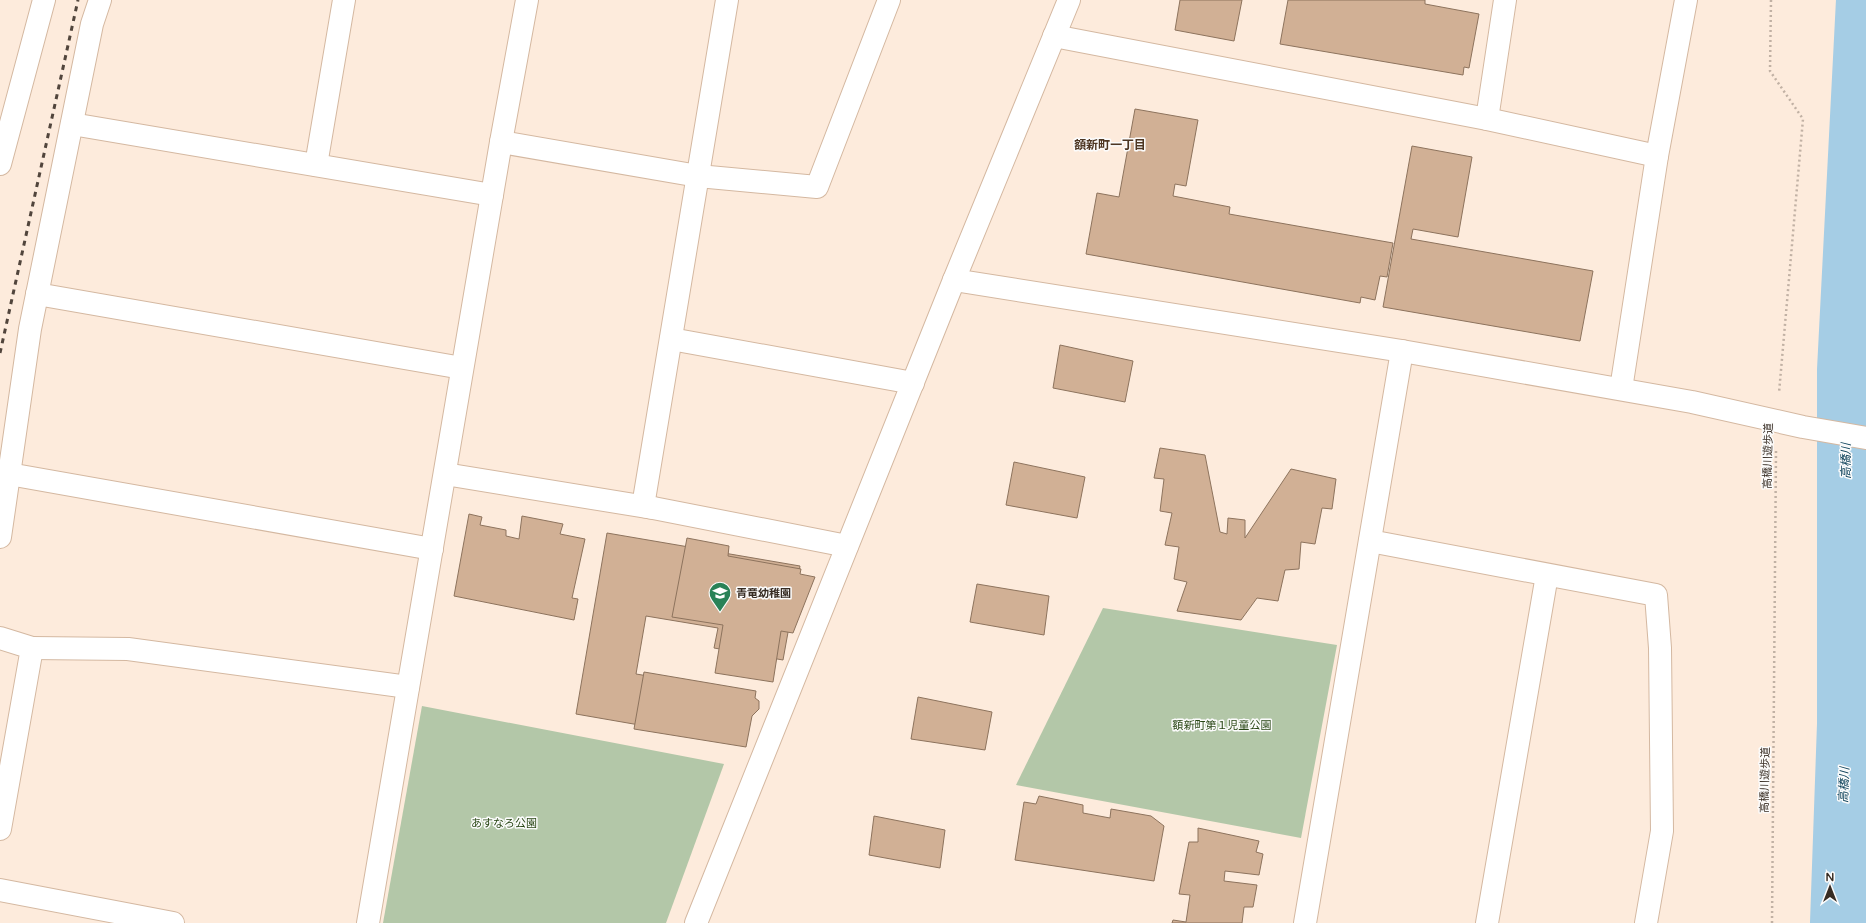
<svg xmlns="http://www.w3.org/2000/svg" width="1866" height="923" font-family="'Varela Round','Noto Sans JP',sans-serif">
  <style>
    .green { fill: #b3c7a8 }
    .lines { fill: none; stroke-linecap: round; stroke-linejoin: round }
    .river { stroke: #a5cde5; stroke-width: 58 }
    .building { fill: #d1b095; stroke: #8d735d }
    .minor-casing { stroke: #d4b8a1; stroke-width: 24 }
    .path { stroke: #c1b1a4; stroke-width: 2.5; stroke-dasharray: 2 3; stroke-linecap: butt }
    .minor { stroke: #fff; stroke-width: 22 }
    .rail { stroke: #51453c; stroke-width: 3; stroke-dasharray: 5 5; stroke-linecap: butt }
    .labels { text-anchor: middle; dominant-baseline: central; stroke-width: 3; stroke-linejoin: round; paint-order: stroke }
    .street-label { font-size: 11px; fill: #372c23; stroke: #fcfcfc }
    .poi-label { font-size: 11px; font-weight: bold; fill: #372c23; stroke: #fcfcfc; text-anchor: start }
    .park-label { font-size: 11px; fill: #284614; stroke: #fcfcfc }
    .neighbourhood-label { font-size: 12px; font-weight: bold; fill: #4d3622; stroke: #fcfcfc }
    .water-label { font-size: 12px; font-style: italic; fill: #10445c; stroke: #fcfcfc }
  </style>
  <rect width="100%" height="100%" fill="#fdebdc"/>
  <!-- green -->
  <g class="green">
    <polygon points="1103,608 1337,645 1301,838 1016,785"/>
    <polygon points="422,706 724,764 666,923 383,923"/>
  </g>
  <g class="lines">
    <!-- river -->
    <polyline class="river" points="1839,923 1846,724 1846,370 1865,0"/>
  </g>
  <!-- building -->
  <g class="building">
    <polygon points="1180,0 1242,0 1234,41 1175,30"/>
    <polygon points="1288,0 1425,0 1425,4 1479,14 1469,68 1464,67 1463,75 1280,44"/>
    <polygon points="1135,109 1198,120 1186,186 1175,184 1173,196 1230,207 1229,214 1393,243 1387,277 1380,276 1375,300 1361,297 1360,303 1086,254 1097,193 1119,197"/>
    <polygon points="1412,146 1472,157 1458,237 1413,229 1411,239 1593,271 1580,341 1383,307"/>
    <polygon points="1060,345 1133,361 1125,402 1053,388"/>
    <polygon points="1160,448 1205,455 1220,532 1227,534 1228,518 1245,520 1245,538 1291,469 1336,479 1332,509 1322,508 1315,544 1301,542 1299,569 1285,570 1278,601 1257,598 1241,620 1177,611 1187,582 1174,579 1179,547 1165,545 1172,513 1160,511 1164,479 1154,478"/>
    <polygon points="1014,462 1085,477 1077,518 1006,505"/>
    <polygon points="469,514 482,517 480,525 506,530 506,536 519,539 522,516 563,524 560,534 585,539 572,598 578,599 574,620 454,596"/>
    <polygon points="607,533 800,566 783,660 714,648 718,628 646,616 636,674 752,693 743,743 576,714"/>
    <polygon points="687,538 729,546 728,556 801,569 800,574 815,577 793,633 781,631 773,682 715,673 723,625 672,617"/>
    <polygon points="977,584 1049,596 1044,635 970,622"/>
    <polygon points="644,672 756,691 755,698 759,701 759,709 752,716 746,747 634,729"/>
    <polygon points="918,697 992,712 985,750 911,739"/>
    <polygon points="1039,796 1083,805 1083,813 1110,818 1111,809 1151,816 1164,826 1154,881 1015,860 1024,802 1036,804"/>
    <polygon points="874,816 945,830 940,868 869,855"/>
    <polygon points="1198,828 1259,841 1256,852 1263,854 1259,875 1225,871 1224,881 1257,885 1253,907 1244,907 1242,923 1172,923 1173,920 1186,922 1190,895 1179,894 1189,842 1198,842"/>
  </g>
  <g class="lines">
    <!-- minor casing -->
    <g class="minor-casing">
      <g id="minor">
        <polyline points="727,0 643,506 847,546"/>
        <polyline points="1054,36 1487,119 1657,156"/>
        <polyline points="1487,119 1505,0"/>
        <polyline points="72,124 492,195"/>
        <polyline points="501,142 698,176 817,187 889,0"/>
        <polyline points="0,164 44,0"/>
        <polyline points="316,165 344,0"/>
        <polyline points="954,280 1402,351 1692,402 1803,427 1866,438"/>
        <polyline points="37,294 462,368"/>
        <polyline points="671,339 913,383"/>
        <polyline points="1621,389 1657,156 1686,0"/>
        <polyline points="9,474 432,549"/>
        <polyline points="445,474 653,508"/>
        <polyline points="0,537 30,329 92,24 100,0"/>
        <polyline points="1370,541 1656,595 1660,648 1662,831 1646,923"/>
        <polyline points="0,638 32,648 0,829"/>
        <polyline points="32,648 128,649 408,687"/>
        <polyline points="0,890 173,923"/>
        <polyline points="368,923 501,142 527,0"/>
        <polyline points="696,923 954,280 1069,0"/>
        <polyline points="1305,923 1402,351"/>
        <polyline points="1487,923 1547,575"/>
      </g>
    </g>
    <!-- path -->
    <g class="path">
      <polyline points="1771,0 1770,71 1803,119 1779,393"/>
      <polyline points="1772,923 1776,450"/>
    </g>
    <!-- minor -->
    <use href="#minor" class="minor"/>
    <!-- rail -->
    <polyline class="rail" points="0,353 78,0"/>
  </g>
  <!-- icons -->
  <defs>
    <g id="school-pin" transform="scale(1.15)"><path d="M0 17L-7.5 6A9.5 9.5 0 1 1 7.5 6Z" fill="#298257" stroke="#fcfcfc"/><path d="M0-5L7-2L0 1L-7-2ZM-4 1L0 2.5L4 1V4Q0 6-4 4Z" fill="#fff"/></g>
  </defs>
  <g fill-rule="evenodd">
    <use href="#school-pin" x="720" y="593"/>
  </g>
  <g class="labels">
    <!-- street labels -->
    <g class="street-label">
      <text transform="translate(1768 456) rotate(-89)">高橋川遊歩道</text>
      <text transform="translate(1765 780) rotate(-89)">高橋川遊歩道</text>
    </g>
    <!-- poi labels -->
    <g class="poi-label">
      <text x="736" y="593">青竜幼稚園</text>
    </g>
    <!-- park labels -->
    <g class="park-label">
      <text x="1222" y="725">額新町第１児童公園</text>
      <text x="504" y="823">あすなろ公園</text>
    </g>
    <!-- neighbourhood labels -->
    <g class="neighbourhood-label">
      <text x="1110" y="145">額新町一丁目</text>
    </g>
    <!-- water labels -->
    <g class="water-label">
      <text transform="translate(1846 461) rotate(-90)">高橋川</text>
      <text transform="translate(1844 785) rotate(-88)">高橋川</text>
    </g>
  </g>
  <!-- north arrow -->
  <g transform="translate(1830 887)" stroke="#fcfcfc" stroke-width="3" paint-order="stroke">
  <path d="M0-3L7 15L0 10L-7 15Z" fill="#372c23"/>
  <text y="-6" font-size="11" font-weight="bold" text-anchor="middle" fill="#372c23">N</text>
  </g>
</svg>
